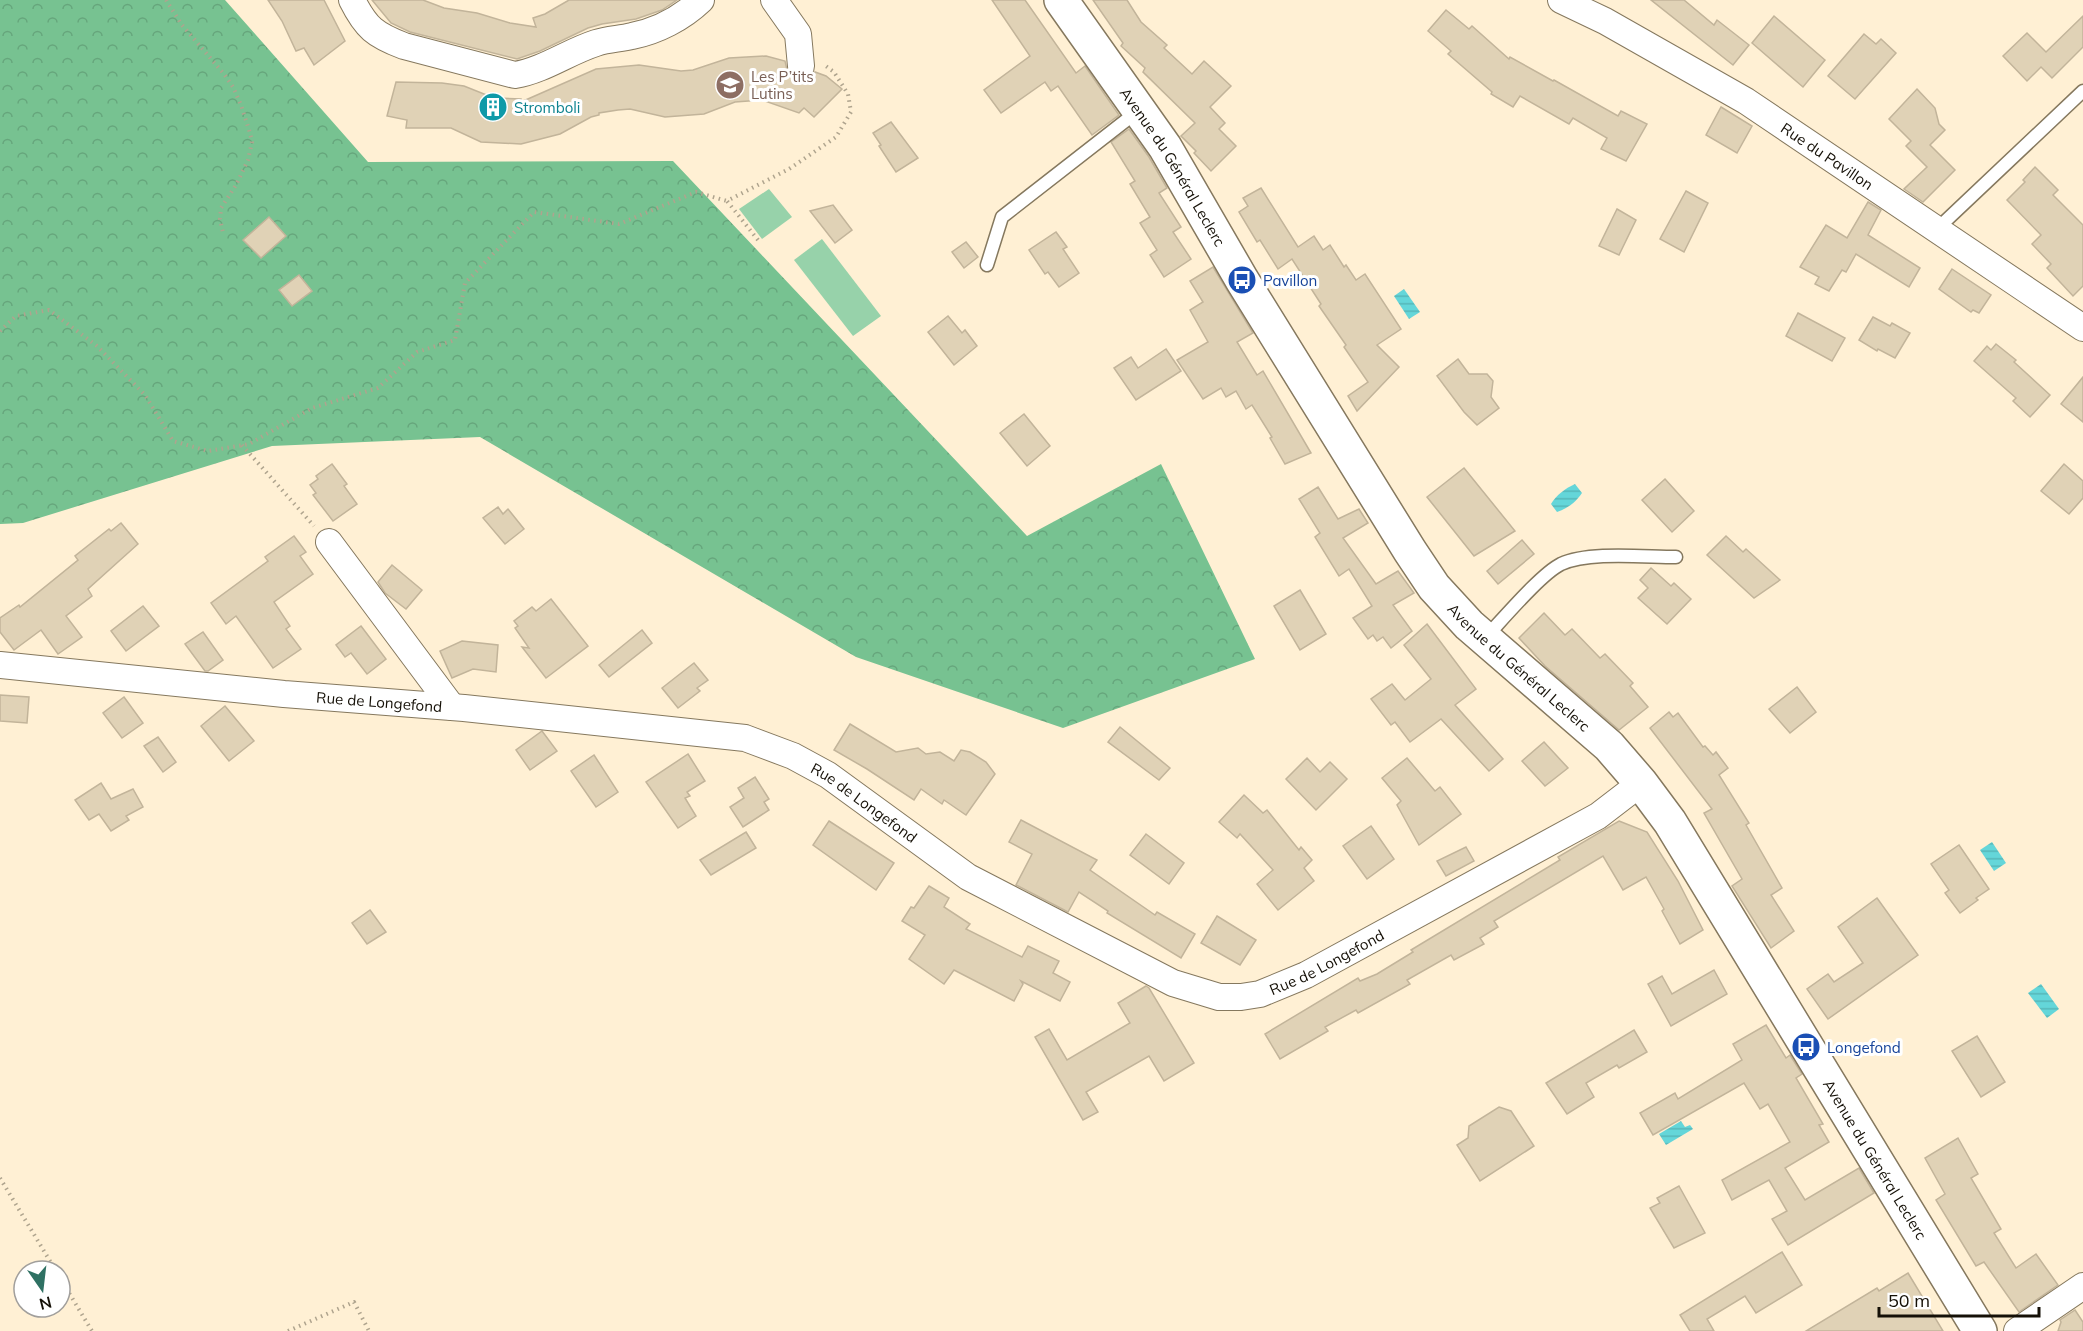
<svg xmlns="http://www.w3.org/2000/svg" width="2083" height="1331" font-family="Mulish,sans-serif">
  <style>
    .forest { fill: url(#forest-crowns) }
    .park { fill: #97d2aa }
    .water { fill: url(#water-rules) }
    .building { fill: #e0d2b6; stroke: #c2b49a; stroke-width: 1.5 }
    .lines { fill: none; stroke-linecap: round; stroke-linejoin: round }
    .service-casing { stroke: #85785e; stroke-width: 15 }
    .minor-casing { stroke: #85785e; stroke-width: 28 }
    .secondary-casing { stroke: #85785e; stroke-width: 36 }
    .path { stroke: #afa48e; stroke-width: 4; stroke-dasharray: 1.5 4.5; stroke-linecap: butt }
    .service { stroke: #fff; stroke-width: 12 }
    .minor { stroke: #fff; stroke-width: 26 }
    .secondary { stroke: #fff; stroke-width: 33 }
    .labels { text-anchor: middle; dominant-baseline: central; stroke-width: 6; stroke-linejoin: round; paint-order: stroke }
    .education-label { font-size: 15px; fill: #785e54; stroke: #fff; text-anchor: start }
    .culture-label { font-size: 15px; fill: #0d838f; stroke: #fff; text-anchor: start }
    .street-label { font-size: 15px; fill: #151007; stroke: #fff }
    .transit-label { font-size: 15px; fill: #164399; stroke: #fff; text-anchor: start }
  </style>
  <defs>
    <pattern id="forest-crowns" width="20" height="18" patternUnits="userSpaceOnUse" patternTransform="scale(1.5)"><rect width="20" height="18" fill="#77c291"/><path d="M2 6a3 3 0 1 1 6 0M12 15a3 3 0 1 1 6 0" fill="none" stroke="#66a67c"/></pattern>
    <pattern id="water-rules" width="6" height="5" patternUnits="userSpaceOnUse" patternTransform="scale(1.5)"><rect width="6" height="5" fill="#64d6d9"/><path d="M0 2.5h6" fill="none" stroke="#56b7b9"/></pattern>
  </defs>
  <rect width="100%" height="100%" fill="#fff0d4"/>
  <!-- forest -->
  <polygon class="forest" points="0,0 225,0 368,162 673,161 1027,536 1161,464 1255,659 1063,728 856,657 480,437 272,446 23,523 0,524"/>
  <!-- park -->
  <g class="park">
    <polygon points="769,189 792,217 762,239 739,209"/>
    <polygon points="822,239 881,316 853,336 794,260"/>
  </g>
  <!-- water -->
  <g class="water">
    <polygon points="1404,289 1420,312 1409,319 1394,296"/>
    <path d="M1575 484 1582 493C1576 502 1568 508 1557 512L1551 504C1556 495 1566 488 1575 484Z"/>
    <polygon points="1992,842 2006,863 1994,871 1980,850"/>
    <polygon points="2041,984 2059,1009 2047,1018 2028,993"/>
    <polygon points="1681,1121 1685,1127 1690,1125 1693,1129 1666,1145 1659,1134"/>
  </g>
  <!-- building -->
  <g class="building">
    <polygon points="268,0 324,0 345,41 314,65 304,48 296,51 282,21"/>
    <polygon points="372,0 423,0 444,8 477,13 510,23 536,27 533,18 545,14 569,0 677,0 662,10 636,19 602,24 588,28 540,51 517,59 410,32 391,23"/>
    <polygon points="992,0 1025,0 1076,73 1085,66 1119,115 1092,135 1058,86 1051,91 1045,82 1001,113 984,90 1030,56"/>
    <polygon points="1093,0 1127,0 1141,22 1167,45 1164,48 1192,74 1204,61 1231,86 1210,107 1225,123 1219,129 1236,146 1211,171 1194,153 1196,151 1181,136 1195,123 1143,72 1145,68 1121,46 1123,43"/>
    <polygon points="1651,0 1684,0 1714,25 1717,20 1749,45 1733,65"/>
    <polygon points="1446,10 1469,29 1472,26 1509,59 1510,57 1553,81 1554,80 1618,116 1621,111 1647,124 1626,161 1601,149 1607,138 1573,118 1569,124 1520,96 1513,107 1491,94 1492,92 1448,54 1451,51 1428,31"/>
    <polygon points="1774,16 1825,60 1803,87 1752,43"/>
    <polygon points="2083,16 2083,47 2052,78 2041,67 2027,81 2003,56 2027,33 2046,52"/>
    <polygon points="1864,34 1876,44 1881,39 1896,53 1855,99 1828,76"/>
    <polygon points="766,56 785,61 788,74 795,80 803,81 809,79 815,72 826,76 842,89 814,117 804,108 799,113 762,100 735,102 704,114 665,117 630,109 618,110 599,113 599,115 591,117 560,134 521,144 481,142 451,128 406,128 407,120 387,116 396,82 442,83 464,86 494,98 521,99 521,102 596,69 639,65 681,71 693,70 729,58"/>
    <polygon points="1917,89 1935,108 1939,124 1945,130 1930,145 1955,170 1923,202 1904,189 1927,167 1906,146 1911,141 1889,119"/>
    <polygon points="1721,107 1752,126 1737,153 1706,135"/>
    <polygon points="891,122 918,158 896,172 879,146 881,145 873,133"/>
    <polygon points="1129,129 1149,157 1167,188 1159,193 1181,227 1173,232 1191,259 1164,277 1150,255 1157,250 1140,223 1150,217 1130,184 1135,181 1111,142"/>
    <polygon points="2035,167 2058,190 2053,195 2083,225 2083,286 2073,296 2047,268 2051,264 2032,244 2041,235 2007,200 2025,182 2023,180"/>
    <polygon points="1261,188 1298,247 1314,236 1323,250 1330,245 1344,267 1346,265 1356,280 1365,274 1401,329 1377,345 1399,367 1357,411 1348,396 1368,382 1344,347 1346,345 1319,306 1321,304 1292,259 1278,269 1260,240 1257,242 1239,212 1248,206 1243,198"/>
    <polygon points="1686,191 1708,203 1684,252 1660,239"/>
    <polygon points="1868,202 1881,210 1868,235 1920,268 1909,287 1856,254 1846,272 1842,270 1829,291 1815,284 1819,277 1800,267 1826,225 1847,238"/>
    <polygon points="833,205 852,230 835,243 810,211"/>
    <polygon points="1617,209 1636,220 1619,255 1599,246"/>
    <polygon points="269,217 286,236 261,258 243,240"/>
    <polygon points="1056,232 1067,247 1063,249 1079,273 1059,287 1048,272 1045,274 1029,250"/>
    <polygon points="966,242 978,257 964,268 952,252"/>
    <polygon points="1213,267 1253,333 1237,342 1257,375 1263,371 1311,453 1285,464 1270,438 1272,437 1252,405 1246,409 1236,391 1226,397 1221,388 1203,399 1177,360 1208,342 1190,310 1203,302 1190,281"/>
    <polygon points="1952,269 1991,295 1979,313 1973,310 1971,312 1939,289"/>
    <polygon points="299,275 312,291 292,306 279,290"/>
    <polygon points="1798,313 1845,338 1832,361 1786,336"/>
    <polygon points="948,316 962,333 965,330 977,346 954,365 928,332"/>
    <polygon points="1873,317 1890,326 1892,323 1910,333 1895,358 1878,349 1877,351 1859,340"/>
    <polygon points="1996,344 2016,360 2014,362 2050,395 2030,417 2013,401 2016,398 1974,361 1987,346 1991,350"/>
    <polygon points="1166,349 1181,371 1136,400 1114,368 1131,357 1138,368"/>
    <polygon points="1458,359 1469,374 1487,374 1493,381 1491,397 1499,408 1477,425 1464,412 1437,376"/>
    <polygon points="2083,377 2083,422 2061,404"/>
    <polygon points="1024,414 1050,446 1027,466 1000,433"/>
    <polygon points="332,464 347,484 344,486 357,504 333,521 313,495 316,493 310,485 318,479 316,476"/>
    <polygon points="2064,464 2083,481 2083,498 2069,514 2041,491"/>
    <polygon points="1464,468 1515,531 1474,556 1427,497"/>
    <polygon points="1665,479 1694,511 1672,532 1642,500"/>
    <polygon points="1318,487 1338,519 1359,509 1368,523 1343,538 1376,584 1398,571 1414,593 1393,605 1412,631 1391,648 1383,637 1377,641 1373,635 1368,639 1353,618 1372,606 1349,569 1339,576 1315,537 1320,533 1299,499"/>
    <polygon points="498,507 503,514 508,509 524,529 505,544 483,518"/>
    <polygon points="121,523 138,544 88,589 92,596 66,616 82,637 58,654 41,630 14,650 0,632 0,618 19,605 20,607 78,560 75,556 109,529 111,531"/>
    <polygon points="294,536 306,552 300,556 313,574 274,602 290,626 286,629 301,649 273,668 236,616 226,624 211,603 268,561 265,557"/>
    <polygon points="1726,536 1743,552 1746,549 1780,580 1754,598 1707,555"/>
    <polygon points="1522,540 1534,554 1498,584 1487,571"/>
    <polygon points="392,565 422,590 406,609 385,593 378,582"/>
    <polygon points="1651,568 1671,586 1674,583 1691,599 1667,624 1638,598 1648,588 1640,580"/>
    <polygon points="1300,590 1326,634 1300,650 1274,606"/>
    <polygon points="551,599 588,646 546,678 522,647 529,648 515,628 518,626 514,621 532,607 536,611"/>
    <polygon points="143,606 159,626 126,651 111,631"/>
    <polygon points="1544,613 1565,635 1572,629 1600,658 1605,654 1633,683 1630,686 1648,707 1619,730 1545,666 1519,638"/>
    <polygon points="1427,624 1476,689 1455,705 1503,759 1489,771 1441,719 1410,742 1395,722 1391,725 1371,699 1392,684 1405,700 1431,679 1404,645"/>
    <polygon points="361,626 386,659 367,674 351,653 345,657 336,645"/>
    <polygon points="642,630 652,643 609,677 599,665"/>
    <polygon points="203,632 223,660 208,671 205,671 185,644"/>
    <polygon points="462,641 498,645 496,672 473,669 452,678 440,651"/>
    <polygon points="694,663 708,680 697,688 700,691 678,708 662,688"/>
    <polygon points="1797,687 1816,712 1790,733 1769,709"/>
    <polygon points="0,695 29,697 27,723 0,721"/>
    <polygon points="124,697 143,723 122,738 103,713"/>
    <polygon points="225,706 254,741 229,761 201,726"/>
    <polygon points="1669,712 1673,717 1678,713 1703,747 1705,746 1713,755 1716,752 1728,768 1719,775 1749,823 1746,825 1782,888 1771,895 1794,931 1771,948 1732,886 1742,879 1704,813 1712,809 1650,728"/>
    <polygon points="850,724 896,752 918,748 926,754 940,752 954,761 961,750 970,752 986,762 995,774 966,815 944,800 942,804 921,789 914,800 867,769 834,750"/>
    <polygon points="1120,727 1170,768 1159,780 1108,742"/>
    <polygon points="542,731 557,751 530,770 516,750"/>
    <polygon points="158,737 176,762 163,772 144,746"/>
    <polygon points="1544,742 1568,768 1545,786 1522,761"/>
    <polygon points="688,754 705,781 687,792 690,796 685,798 696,816 678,828 646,782"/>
    <polygon points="594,755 618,792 596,807 571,771"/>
    <polygon points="1307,758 1320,772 1330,762 1347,779 1316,810 1286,779"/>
    <polygon points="1407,758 1435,791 1440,787 1461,814 1419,845 1397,805 1401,801 1382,778"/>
    <polygon points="755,777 769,799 764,802 769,810 743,827 730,807 744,798 738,788"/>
    <polygon points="101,783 111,799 133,789 143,807 126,816 129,820 111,831 99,814 89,820 75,800"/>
    <polygon points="1244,795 1263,813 1267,810 1299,850 1301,847 1312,860 1304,868 1314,881 1278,910 1257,884 1273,870 1240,834 1237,838 1219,822"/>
    <polygon points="1021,820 1097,860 1090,870 1155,915 1157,912 1195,934 1181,958 1107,913 1108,911 1079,892 1068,912 1016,885 1032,854 1009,842"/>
    <polygon points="829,821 894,863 876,890 813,845"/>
    <polygon points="1619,821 1647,832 1678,881 1703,930 1680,944 1662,911 1664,909 1646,877 1623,890 1603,856 1494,921 1498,927 1480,938 1484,944 1454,960 1451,955 1407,980 1410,984 1358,1013 1356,1010 1325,1027 1328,1031 1280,1059 1265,1034 1358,978 1360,981 1377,974 1413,952 1411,950 1560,860 1558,857"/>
    <polygon points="1371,826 1394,859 1367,879 1343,846"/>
    <polygon points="746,832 756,848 711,875 700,860"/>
    <polygon points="1146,834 1184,863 1169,884 1130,855"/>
    <polygon points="1959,845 1989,889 1976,898 1978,900 1960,913 1945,893 1949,890 1931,864"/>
    <polygon points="1466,847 1474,861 1446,876 1437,861"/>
    <polygon points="929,886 949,898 944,907 970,924 966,929 1022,957 1028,946 1059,961 1053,973 1070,982 1060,1001 1021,981 1023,984 1014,1001 954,970 944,984 909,959 925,935 902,921 911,907 914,908"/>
    <polygon points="1877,898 1918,955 1828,1019 1807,989 1828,974 1834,982 1863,963 1838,927"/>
    <polygon points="370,910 386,932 367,944 352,923"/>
    <polygon points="1217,916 1256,940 1240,965 1201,943"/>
    <polygon points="1714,970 1727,994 1671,1026 1648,984 1662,976 1672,994"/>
    <polygon points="1146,986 1149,988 1194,1063 1164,1081 1149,1056 1086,1092 1098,1112 1083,1120 1035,1037 1049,1029 1067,1060 1130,1023 1118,1003"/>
    <polygon points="1766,1025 1786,1058 1790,1055 1802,1074 1796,1078 1823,1124 1819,1125 1829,1142 1785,1168 1805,1200 1859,1168 1874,1193 1788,1245 1772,1219 1787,1211 1769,1180 1732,1200 1722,1180 1790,1142 1768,1104 1760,1109 1744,1083 1653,1135 1640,1113 1675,1093 1678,1099 1742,1060 1733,1044"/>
    <polygon points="1634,1030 1647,1052 1619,1068 1617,1065 1586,1083 1594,1097 1567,1114 1546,1083"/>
    <polygon points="1977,1036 2005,1082 1981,1097 1952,1051"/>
    <polygon points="1499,1107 1511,1111 1534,1146 1480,1181 1457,1145 1468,1138 1469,1126"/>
    <polygon points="1958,1138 1978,1174 1971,1178 2001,1229 1994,1233 2016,1268 2036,1254 2058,1285 2019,1312 1984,1262 1976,1266 1936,1200 1945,1194 1925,1158"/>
    <polygon points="1679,1186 1705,1233 1674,1248 1650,1208 1660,1203 1657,1198"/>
    <polygon points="1782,1252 1802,1285 1756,1313 1745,1296 1707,1319 1714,1331 1690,1331 1680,1315"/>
    <polygon points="1908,1273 1943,1331 1806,1331 1877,1288 1879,1291"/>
    <polygon points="2075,1310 2083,1322 2083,1331 2058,1331 2061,1322 2060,1320"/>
  </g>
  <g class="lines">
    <!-- service casing -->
    <g class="service-casing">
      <g id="service">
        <polyline points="1936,230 2083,91"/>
        <polyline points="987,265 1002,217 1138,111"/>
        <path d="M1485 638C1503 619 1541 574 1561 564 1589 551 1644 557 1676 557"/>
      </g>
    </g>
    <!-- minor casing -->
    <g class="minor-casing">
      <g id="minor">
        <path d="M352 0C366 28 375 35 404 46L515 75C544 70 568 52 596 43 608 39 620 39 632 36 657 31 682 18 701 0"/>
        <polyline points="774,0 798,34 801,66"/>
        <path id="s1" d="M1561 0 1605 21 1746 101 2083 328"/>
        <polyline points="329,542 452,707"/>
        <path id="s2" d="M0 665 284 694 464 708 745 738 793 756 828 775 968 877 1173 983 1219 997H1241L1260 994 1306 975 1598 816 1641 783"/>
        <polyline points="2017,1331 2083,1286"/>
      </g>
    </g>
    <!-- secondary casing -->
    <g class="secondary-casing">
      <g id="secondary">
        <path id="s3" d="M1061 0 1165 147 1242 280 1410 551 1434 587 1469 625 1609 746 1641 783 1670 822 1980 1331"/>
      </g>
    </g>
    <!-- path -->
    <g class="path">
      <polyline points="166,0 182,25 224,74 233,87 241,105 250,133 252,142 248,160 236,185 221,208 220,219 223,233"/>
      <polyline points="758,240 727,201 789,169 836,137 851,112 848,94 834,72 823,64"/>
      <polyline points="0,331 16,316 49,310 97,346 145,395 173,441 208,451 249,444 312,408 378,388 417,352 455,340 465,283 534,212 619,224 696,192 727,201"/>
      <polyline points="242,445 314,526"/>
      <polyline points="0,1178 56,1271"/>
      <polyline points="60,1278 92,1331"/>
      <polyline points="288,1331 354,1302 369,1331"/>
    </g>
    <!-- service -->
    <use href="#service" class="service"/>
    <!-- minor -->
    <use href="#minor" class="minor"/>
    <!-- secondary -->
    <use href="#secondary" class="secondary"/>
  </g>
  <!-- icons -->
  <defs>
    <g id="school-disc" transform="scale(1.5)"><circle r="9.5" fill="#8d6e63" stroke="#fff"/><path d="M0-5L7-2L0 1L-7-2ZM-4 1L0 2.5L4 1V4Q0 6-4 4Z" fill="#fff"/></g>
    <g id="building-disc" transform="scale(1.5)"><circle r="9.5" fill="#0f9aa8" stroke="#fff"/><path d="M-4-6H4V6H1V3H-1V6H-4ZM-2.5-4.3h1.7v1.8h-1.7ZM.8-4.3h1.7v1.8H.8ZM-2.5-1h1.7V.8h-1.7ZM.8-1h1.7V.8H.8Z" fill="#fff"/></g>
    <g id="bus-disc" transform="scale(1.5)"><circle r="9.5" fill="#1a4fb4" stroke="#fff"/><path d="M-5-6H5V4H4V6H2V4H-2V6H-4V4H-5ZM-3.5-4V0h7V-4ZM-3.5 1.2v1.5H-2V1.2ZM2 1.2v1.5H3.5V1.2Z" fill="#fff"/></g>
  </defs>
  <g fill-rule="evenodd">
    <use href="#school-disc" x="730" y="85"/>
    <use href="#building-disc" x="493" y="107"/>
    <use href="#bus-disc" x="1242" y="280"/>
    <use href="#bus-disc" x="1806" y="1047"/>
  </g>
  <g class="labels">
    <!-- education labels -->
    <g class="education-label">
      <text x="751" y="76">Les P’tits<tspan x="751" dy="17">Lutins</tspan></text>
    </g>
    <!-- culture labels -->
    <g class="culture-label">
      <text x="514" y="107">Stromboli</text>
    </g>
    <!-- street labels -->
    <g class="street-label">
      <text stroke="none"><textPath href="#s1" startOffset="309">Rue du Pavillon</textPath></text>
      <text stroke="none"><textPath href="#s3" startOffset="201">Avenue du Général Leclerc</textPath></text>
      <text stroke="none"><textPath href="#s3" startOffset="813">Avenue du Général Leclerc</textPath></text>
      <text stroke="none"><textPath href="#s2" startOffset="381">Rue de Longefond</textPath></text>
      <text stroke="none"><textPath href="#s2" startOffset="885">Rue de Longefond</textPath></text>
      <text stroke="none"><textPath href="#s2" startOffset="1407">Rue de Longefond</textPath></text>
      <text stroke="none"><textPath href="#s3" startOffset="1425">Avenue du Général Leclerc</textPath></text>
    </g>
    <!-- transit labels -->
    <g class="transit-label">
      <text x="1263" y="280">Pavillon</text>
      <text x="1827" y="1047">Longefond</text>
    </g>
  </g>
  <!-- north arrow -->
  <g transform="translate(42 1289) rotate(166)"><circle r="28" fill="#ffffff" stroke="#a19f9c" stroke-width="1.5"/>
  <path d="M0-4.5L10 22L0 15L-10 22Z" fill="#2f7163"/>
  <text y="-9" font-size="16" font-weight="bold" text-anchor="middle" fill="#151007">N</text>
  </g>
  <!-- scale -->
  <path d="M1879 1307v9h160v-9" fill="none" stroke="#151007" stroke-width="3"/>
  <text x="1888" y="1307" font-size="18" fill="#151007" stroke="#ffffff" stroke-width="4.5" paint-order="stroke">50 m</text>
</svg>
